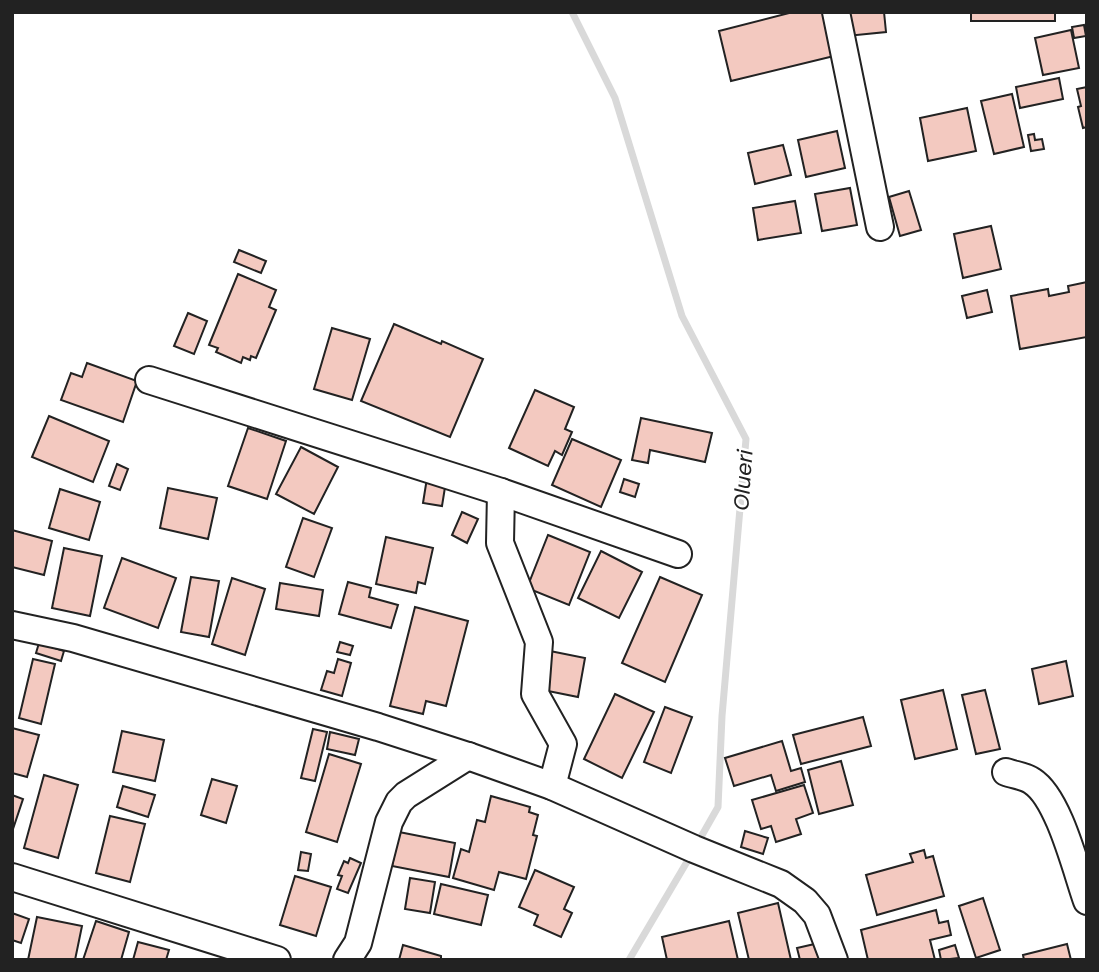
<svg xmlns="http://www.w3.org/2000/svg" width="1099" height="972" font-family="Poppins,sans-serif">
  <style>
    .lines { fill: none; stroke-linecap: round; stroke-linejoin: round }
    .stream { stroke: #d9d9d9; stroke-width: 7 }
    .building { fill: #f3c9c0; stroke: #222; stroke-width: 2 }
    .minor-casing { stroke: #222; stroke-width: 30 }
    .minor { stroke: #fff; stroke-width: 26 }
    .labels { text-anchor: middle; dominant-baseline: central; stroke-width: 5; stroke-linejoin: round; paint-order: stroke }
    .water-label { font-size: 21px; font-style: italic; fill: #222; stroke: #fff }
  </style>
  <rect width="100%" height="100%" fill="#fff"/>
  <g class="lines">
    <!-- stream -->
    <g class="stream">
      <polyline points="572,12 615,98 682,316 746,439 722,716 718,807 697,844"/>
      <polyline points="629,960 691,855"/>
    </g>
  </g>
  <!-- building -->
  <g class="building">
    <polygon points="793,12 823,12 834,56 731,81 719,31"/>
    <polygon points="846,12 884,12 886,32 847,36"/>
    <rect x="971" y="12" width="84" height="9"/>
    <polygon points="1084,25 1086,36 1074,38 1072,27"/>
    <polygon points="1071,30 1079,68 1043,75 1035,38"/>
    <polygon points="1059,78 1063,99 1020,108 1016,87"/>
    <polygon points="1087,87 1087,127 1083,128 1078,107 1081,106 1077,89"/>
    <polygon points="1012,94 1024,147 994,154 981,101"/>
    <polygon points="967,108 976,151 928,161 920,118"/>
    <polygon points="837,131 845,168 806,177 798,140"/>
    <polygon points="1034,134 1035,140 1042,139 1044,149 1031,151 1028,135"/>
    <polygon points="783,145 791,175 755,184 748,153"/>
    <polygon points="850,188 857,225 822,231 815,194"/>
    <polygon points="909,191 921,230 900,236 889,197"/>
    <polygon points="795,201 801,233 758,240 753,208"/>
    <polygon points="991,226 1001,269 963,278 954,234"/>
    <polygon points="239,250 266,261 261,273 234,262"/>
    <polygon points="238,274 276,290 269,307 276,310 256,358 251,356 250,360 243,357 241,363 216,352 218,348 209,345"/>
    <polygon points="1087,282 1087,337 1020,349 1011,296 1048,289 1049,296 1069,292 1068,286"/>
    <polygon points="987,290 992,312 967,318 962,296"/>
    <polygon points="188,313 207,321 194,354 174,346"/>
    <polygon points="394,324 441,344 442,341 483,359 450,437 361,401"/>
    <polygon points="332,328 370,339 352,400 314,389"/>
    <polygon points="87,363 137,381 123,422 61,400 71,373 82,377"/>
    <polygon points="535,390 574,407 565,429 572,432 562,455 555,451 548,466 509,448"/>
    <polygon points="49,416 109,441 93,482 32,457"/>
    <polygon points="641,418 712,433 705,462 650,450 648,463 632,460"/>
    <polygon points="248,428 286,441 267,499 228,486"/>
    <polygon points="572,439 621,460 601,507 552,485"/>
    <polygon points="301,447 338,467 314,514 276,494"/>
    <polygon points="117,464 128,469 120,490 109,486"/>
    <polygon points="427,478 446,481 442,506 423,503"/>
    <polygon points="624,479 639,484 635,497 620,492"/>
    <polygon points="168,488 217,498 208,539 160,528"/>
    <polygon points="60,489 100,502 89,540 49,528"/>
    <polygon points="462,512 478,519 467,543 452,535"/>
    <polygon points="303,518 332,528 314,577 286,567"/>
    <polygon points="12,530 52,541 44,575 12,567"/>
    <polygon points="548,535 590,552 569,605 527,588"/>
    <polygon points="386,537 433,548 425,584 418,582 416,593 376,584"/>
    <polygon points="64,548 102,556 90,616 52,608"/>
    <polygon points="601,551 642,572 619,618 578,598"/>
    <polygon points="122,558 176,578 158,628 104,608"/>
    <polygon points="191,577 219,581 209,637 181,632"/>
    <polygon points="660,577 702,595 665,682 622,663"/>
    <polygon points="232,578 265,589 245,655 212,644"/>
    <polygon points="348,582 371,588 369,597 398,605 391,628 339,614"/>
    <polygon points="280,583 323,590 319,616 276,609"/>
    <polygon points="415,607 468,621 446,706 426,701 423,714 390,706"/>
    <polygon points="340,642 353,646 350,655 337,652"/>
    <polygon points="39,643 64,651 61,661 36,653"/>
    <polygon points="545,650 585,658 578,697 538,689"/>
    <polygon points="33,659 55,664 41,724 19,718"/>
    <polygon points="338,659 351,663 342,696 321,690 327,671 334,673"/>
    <polygon points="1066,661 1073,696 1039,704 1032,669"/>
    <polygon points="943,690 957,749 915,759 901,700"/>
    <polygon points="985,690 1000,749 976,754 962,695"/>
    <polygon points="615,694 654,712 622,778 584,759"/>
    <polygon points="665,707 692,717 671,773 644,762"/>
    <polygon points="863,717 871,746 801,764 793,735"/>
    <polygon points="12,728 39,735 27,777 12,773"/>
    <polygon points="313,729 327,732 315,781 301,778"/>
    <polygon points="122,731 164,740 155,781 113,772"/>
    <polygon points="330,732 359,739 355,755 327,749"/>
    <polygon points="782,741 791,771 801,768 805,782 776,791 771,775 734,786 725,758"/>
    <polygon points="329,754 361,764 337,842 306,832"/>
    <polygon points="841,761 853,805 819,814 808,770"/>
    <polygon points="44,775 78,785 58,858 24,848"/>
    <polygon points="212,779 237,786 226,823 201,815"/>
    <polygon points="804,785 813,813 796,819 801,834 776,842 771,826 761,829 752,800"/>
    <polygon points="123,786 155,795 148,817 117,807"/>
    <polygon points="12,795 23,799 12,832"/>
    <polygon points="491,796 530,807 529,812 538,815 533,835 537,836 526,879 499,872 494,890 453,878 461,849 469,852 477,820 485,822"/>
    <polygon points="110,816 145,824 130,882 96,873"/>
    <polygon points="745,831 768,838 763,854 741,847"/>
    <polygon points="399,832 455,843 449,877 392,866"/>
    <polygon points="924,850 926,858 933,856 944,896 877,915 866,875 913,862 910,854"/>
    <polygon points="301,852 311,854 308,871 298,870"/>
    <polygon points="350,858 361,863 348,893 337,889 342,876 338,875 344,861 348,863"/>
    <polygon points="535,870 574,887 564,909 572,913 561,937 534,925 538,915 519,907"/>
    <polygon points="295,876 331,887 316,936 280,925"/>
    <polygon points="410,878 435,882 430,913 405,909"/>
    <polygon points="441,884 488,895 481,925 434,914"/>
    <polygon points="983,898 1000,950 976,958 959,906"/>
    <polygon points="778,903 791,960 749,960 738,913"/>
    <polygon points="936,910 939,923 948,921 951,935 930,940 935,960 868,960 861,930"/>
    <polygon points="12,913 29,919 21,943 12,940"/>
    <polygon points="37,917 82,926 75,960 28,960"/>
    <polygon points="96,921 129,932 121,960 83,960"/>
    <polygon points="729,921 738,960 667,960 662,937"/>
    <polygon points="138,942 169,950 166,960 133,960"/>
    <polygon points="819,943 823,960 800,960 797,948"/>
    <polygon points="1067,944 1071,960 1024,960 1023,955"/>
    <polygon points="403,945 441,956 441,960 399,960"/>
    <polygon points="955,945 959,958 941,960 939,950"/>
  </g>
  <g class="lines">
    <!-- minor casing -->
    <g class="minor-casing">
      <g id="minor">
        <polyline points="836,12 880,227"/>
        <polyline points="149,380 501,492 678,554"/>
        <polyline points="501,492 500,543 539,642 535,694 563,744 552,786"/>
        <polyline points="12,625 73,638 378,727 468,756 552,786 694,849 781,884 805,901 817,915 834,960"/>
        <path d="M1006 772C1014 775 1025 776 1032 781 1059 798 1076 870 1087 901"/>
        <polyline points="12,877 277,960"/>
        <polyline points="347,960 358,943 389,822 399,802 406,795 468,756"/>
      </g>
    </g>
    <!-- minor -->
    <use href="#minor" class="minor"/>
  </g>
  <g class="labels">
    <!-- water labels -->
    <g class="water-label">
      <text transform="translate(743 480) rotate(-86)">Olueri</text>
    </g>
  </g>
  <!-- border -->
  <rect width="1099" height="972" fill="none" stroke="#222222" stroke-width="28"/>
</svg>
